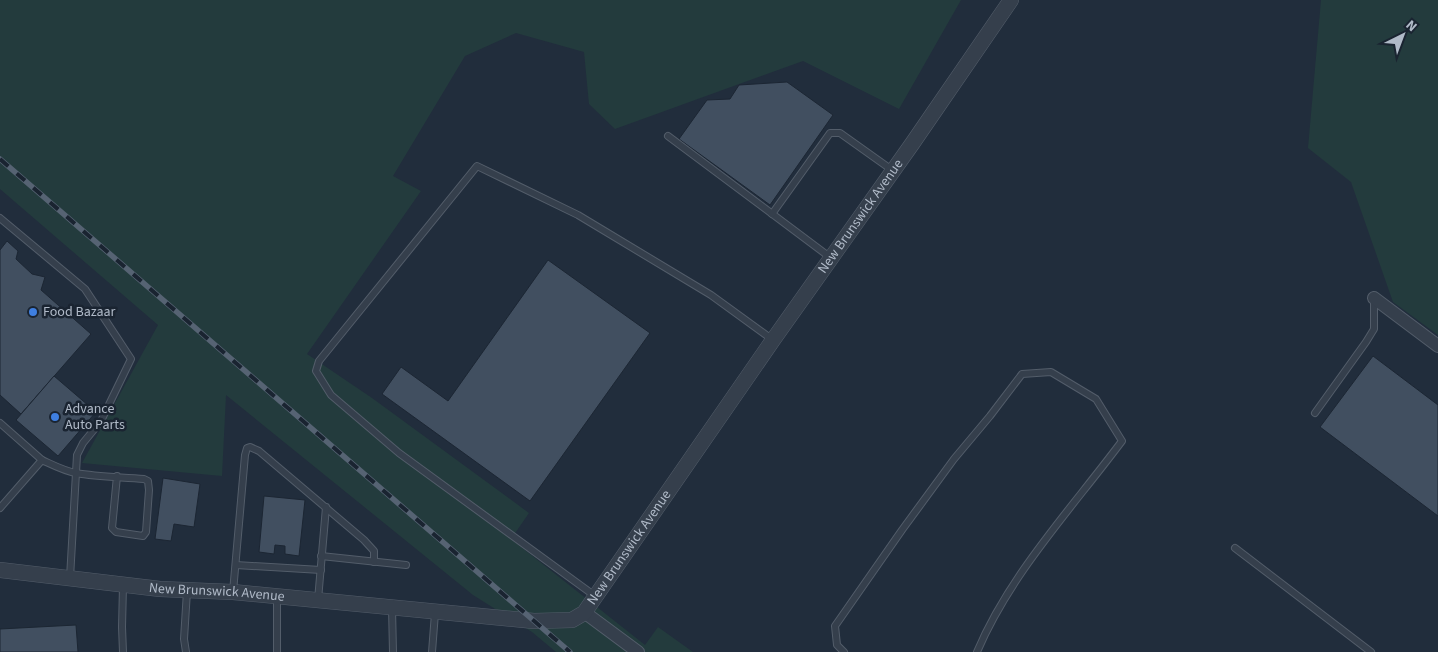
<svg xmlns="http://www.w3.org/2000/svg" width="1438" height="652" font-family="'Source Sans 3',sans-serif">
  <style>
    .green { fill: #233b3d }
    .building { fill: #414f60; stroke: #1c2633 }
    .lines { fill: none; stroke-linecap: round; stroke-linejoin: round }
    .service-casing { stroke: #535d6a; stroke-width: 8 }
    .minor-casing { stroke: #535d6a; stroke-width: 14 }
    .tertiary-casing { stroke: #535d6a; stroke-width: 16 }
    .service { stroke: #353f4c; stroke-width: 6 }
    .minor { stroke: #353f4c; stroke-width: 12 }
    .tertiary { stroke: #353f4c; stroke-width: 15 }
    .rail-casing { stroke: #566373; stroke-width: 5.5 }
    .rail { stroke: #1a2431; stroke-width: 4; stroke-dasharray: 11; stroke-linecap: butt }
    .shop-dot { fill: #3f7fe0; stroke: #1a2431; stroke-width: 2 }
    .labels { text-anchor: middle; dominant-baseline: central; stroke-width: 5; stroke-linejoin: round; paint-order: stroke }
    .street-label { font-size: 14px; fill: #b0bac8; stroke: #1a2431 }
    .poi-label { font-size: 14px; fill: #b0bac8; stroke: #1a2431; text-anchor: start }
  </style>
  <rect width="100%" height="100%" fill="#212d3c"/>
  <!-- green -->
  <g class="green">
    <polygon points="0,0 961,0 899,109 803,61 615,129 589,104 584,52 516,33 465,56 393,176 421,191 307,354 372,398 529,513 511,539 645,645 658,627 693,652 556,652 532,632 473,595 226,395 222,476 82,463 158,325 0,189"/>
    <polygon points="1321,0 1438,0 1438,335 1393,302 1351,182 1308,148"/>
  </g>
  <!-- building -->
  <g class="building">
    <polygon points="787,82 833,115 770,205 679,139 707,100 730,99 739,85"/>
    <polygon points="7,241 18,251 16,259 32,274 45,277 41,290 91,334 21,414 0,395 0,250"/>
    <polygon points="548,260 650,333 530,501 382,394 401,367 448,401"/>
    <polygon points="1373,356 1438,405 1438,516 1320,427"/>
    <polygon points="54,376 96,412 58,456 16,420"/>
    <polygon points="163,478 200,484 194,527 174,524 171,541 155,539"/>
    <polygon points="264,496 305,500 299,556 285,554 285,546 275,545 274,554 259,552"/>
    <polygon points="76,625 78,652 0,652 0,629"/>
  </g>
  <g class="lines">
    <!-- service casing -->
    <g class="service-casing">
      <g id="service">
        <polyline points="668,136 831,258"/>
        <polyline points="772,214 830,133 840,133 892,170"/>
        <polyline points="0,218 85,289 131,359 101,421 83,443 77,455 70,578"/>
        <polyline points="1315,413 1366,342 1374,329 1374,299"/>
        <polyline points="0,423 42,460"/>
        <path d="M0 508 42 460C53 465 64 471 76 473 98 477 122 477 144 479L148 481 149 490 146 532 143 536 116 532 112 528 117 476"/>
        <polyline points="1235,548 1371,652"/>
        <polyline points="321,556 406,565"/>
        <polyline points="236,565 321,570"/>
        <polyline points="233,592 245,455 247,448 250,447 259,451 364,540 374,551 374,562"/>
        <polyline points="595,596 399,453 331,395 316,371 319,361 477,166 578,215 711,295 773,340"/>
        <polyline points="318,600 326,507"/>
        <polyline points="392,608 393,652"/>
        <polyline points="123,652 122,627 123,586"/>
        <polyline points="186,652 184,639 187,591"/>
        <polyline points="277,652 277,597"/>
        <polyline points="432,652 435,613"/>
        <path d="M844 652 837 645 835 626 902 530 954 459 990 416 1022 374 1051 372 1096 399 1122 441C1072 508 1010 574 977 652"/>
      </g>
    </g>
    <!-- minor casing -->
    <g class="minor-casing">
      <g id="minor">
        <polyline points="1374,298 1438,346"/>
        <polyline points="584,612 638,652"/>
      </g>
    </g>
    <!-- tertiary casing -->
    <g class="tertiary-casing">
      <g id="tertiary">
        <path id="s1" d="M0 570 160 589 233 592 534 621 572 620 584 613 773 340 912 144 1011 0"/>
      </g>
    </g>
    <!-- service -->
    <use href="#service" class="service"/>
    <!-- minor -->
    <use href="#minor" class="minor"/>
    <!-- tertiary -->
    <use href="#tertiary" class="tertiary"/>
    <!-- rail casing -->
    <g class="rail-casing">
      <polyline id="rail" points="0,159 570,652"/>
    </g>
    <!-- rail -->
    <use href="#rail" class="rail"/>
  </g>
  <!-- markers -->
  <g class="shop-dot">
    <circle cx="33" cy="312" r="5"/>
    <circle cx="55" cy="417" r="5"/>
  </g>
  <g class="labels">
    <!-- street labels -->
    <g class="street-label">
      <text stroke="none"><textPath href="#s1" startOffset="1072">New Brunswick Avenue</textPath></text>
      <text stroke="none"><textPath href="#s1" startOffset="668">New Brunswick Avenue</textPath></text>
      <text stroke="none"><textPath href="#s1" startOffset="218">New Brunswick Avenue</textPath></text>
    </g>
    <!-- poi labels -->
    <g class="poi-label">
      <text x="43" y="312">Food Bazaar</text>
      <text x="65" y="409">Advance<tspan x="65" dy="16">Auto Parts</tspan></text>
    </g>
  </g>
  <!-- north arrow -->
  <g transform="translate(1403 35) rotate(42)" stroke="#1a2431" stroke-width="4" paint-order="stroke">
  <path d="M0-4L9 19L0 12L-9 19Z" fill="#b0bac8"/>
  <text y="-8" font-size="14" font-weight="bold" text-anchor="middle" fill="#b0bac8">N</text>
  </g>
</svg>
